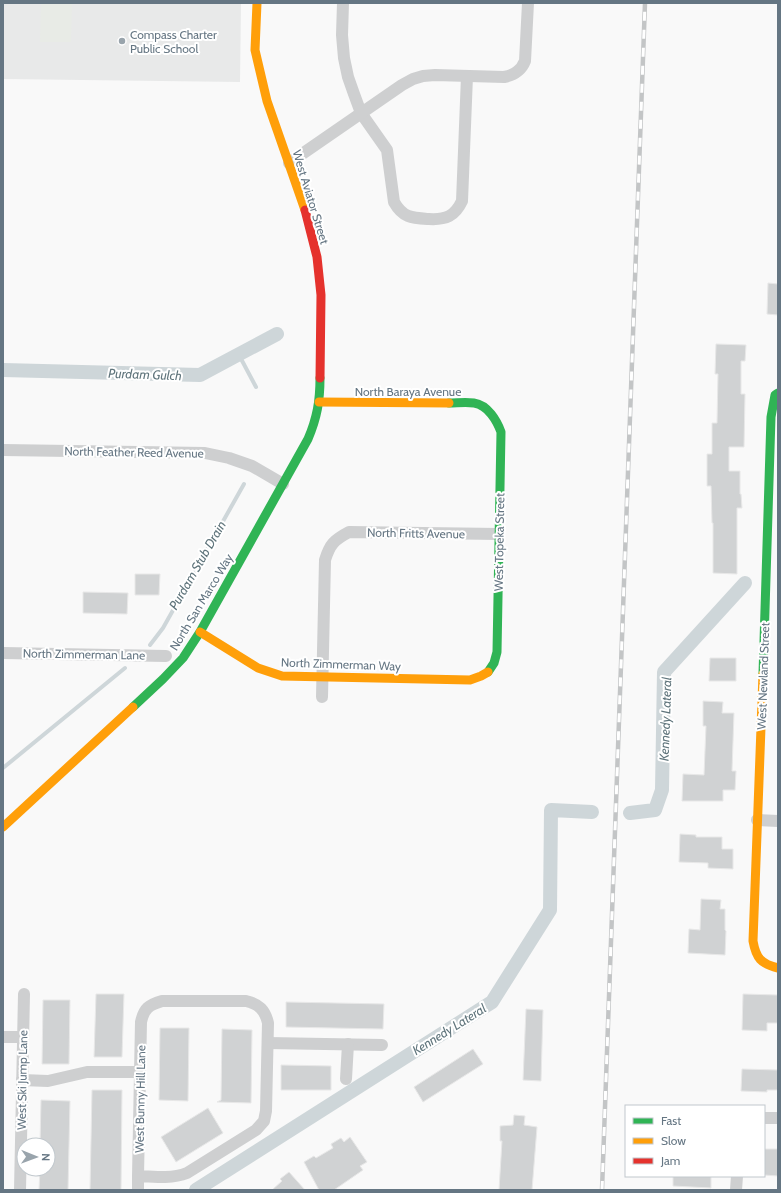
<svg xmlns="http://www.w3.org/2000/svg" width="781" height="1193" font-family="Cabin,sans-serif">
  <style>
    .built { fill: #e8e9e9 }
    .green { fill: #e8ebe6 }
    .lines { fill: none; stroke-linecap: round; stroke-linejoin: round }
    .stream { stroke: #ced6d9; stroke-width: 4 }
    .canal { stroke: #ced6d9; stroke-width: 14 }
    .building { fill: #d0d2d3; stroke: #e8e8e8 }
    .street { stroke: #cecfd0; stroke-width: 12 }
    .fast { stroke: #30b455; stroke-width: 9 }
    .slow { stroke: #ff9f0a; stroke-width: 9 }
    .jam { stroke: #e5322d; stroke-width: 9 }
    .rail-casing { stroke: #c3c5c6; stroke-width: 4.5 }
    .rail { stroke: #fff; stroke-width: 3; stroke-dasharray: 9; stroke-linecap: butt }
    .poi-dot { fill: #99a4ac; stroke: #fff; stroke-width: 1.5 }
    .labels { text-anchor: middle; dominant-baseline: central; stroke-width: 4; stroke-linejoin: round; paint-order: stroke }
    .poi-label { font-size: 12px; fill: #657683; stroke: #fff; text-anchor: start }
    .street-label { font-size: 12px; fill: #657683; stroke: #fff }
    .water-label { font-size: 13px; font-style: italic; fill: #60757c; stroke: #fff }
  </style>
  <rect width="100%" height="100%" fill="#f9f9f9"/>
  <!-- built -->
  <polygon class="built" points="3,3 241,3 240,82 3,79"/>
  <!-- green -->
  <polygon class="green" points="41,3 72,3 71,42 40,42"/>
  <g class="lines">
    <!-- stream -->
    <g class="stream">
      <polyline points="239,355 256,387"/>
      <polyline points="150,645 163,628 244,484"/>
      <polyline points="3,768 125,668"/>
    </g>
    <!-- canal -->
    <g class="canal">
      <polyline points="3,370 200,375 277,334"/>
      <polyline points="630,813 655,810 662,790 664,672 745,583"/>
      <polyline points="196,1190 492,1002 550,910 551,810 592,812"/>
    </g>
  </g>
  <!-- building -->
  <g class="building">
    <polygon points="768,283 778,284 778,315 767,314"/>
    <polygon points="716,344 746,345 745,361 741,361 741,394 745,394 744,447 729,447 729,471 740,471 740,494 741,494 742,508 737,508 737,574 713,573 713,523 712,523 711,486 707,486 707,454 712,454 712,423 717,423 718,374 715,374"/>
    <polygon points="135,574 160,574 159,595 135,595"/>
    <polygon points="83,592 128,593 127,614 83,613"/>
    <polygon points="710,658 736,658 736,681 709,681"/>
    <polygon points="703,701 723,702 722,713 734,713 732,771 736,771 735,790 723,790 723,801 682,801 683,774 704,775 706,726 703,726"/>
    <polygon points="680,834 696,835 696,837 722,837 722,849 733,849 733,869 708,868 708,863 679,862"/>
    <polygon points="701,899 721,900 720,909 725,909 725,930 726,931 725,955 688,953 689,929 700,930"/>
    <polygon points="96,994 124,994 122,1057 94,1057"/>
    <polygon points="743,994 778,995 778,1023 767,1023 767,1031 742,1030"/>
    <polygon points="43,1000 70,1000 69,1064 42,1064"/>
    <polygon points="286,1002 384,1004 383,1029 286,1027"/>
    <polygon points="526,1009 543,1010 541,1081 523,1080"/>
    <polygon points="160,1028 189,1028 188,1101 159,1100"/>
    <polygon points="222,1029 252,1030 251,1103 217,1102 221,1100"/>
    <polygon points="473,1049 483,1064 423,1102 414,1087"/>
    <polygon points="281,1065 331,1066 331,1090 281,1090"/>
    <polygon points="742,1069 778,1070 778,1090 767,1090 767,1092 741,1091"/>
    <polygon points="92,1090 122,1090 121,1190 90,1190"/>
    <polygon points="41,1100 70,1101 68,1190 39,1190 40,1169 48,1169 48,1145 40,1145"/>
    <polygon points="208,1108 223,1133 176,1162 161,1137"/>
    <polygon points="514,1115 525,1116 524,1125 537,1127 532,1190 499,1190 502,1141 500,1141 500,1126 513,1125"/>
    <polygon points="350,1137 367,1162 360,1166 363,1170 334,1190 319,1190 304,1162 314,1156 316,1158 333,1148 331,1144 341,1138 344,1142"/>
    <polygon points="764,1149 778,1149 778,1176 764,1175"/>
    <polygon points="289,1172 305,1190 272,1190 282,1181 280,1179"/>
    <polygon points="673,1176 711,1176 711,1188 673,1186"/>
  </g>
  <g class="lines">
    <!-- street -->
    <g class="street">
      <path d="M343 3 342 35 344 58 348 77 354 94 361 113 387 150 394 202C403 218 412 218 429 219 446 220 455 216 462 201L467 76"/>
      <path d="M289 163 402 85 413 79 423 76 435 75 504 77C514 75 521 71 525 61L528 3"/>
      <polyline points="3,450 205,453 229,458 252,466 283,484"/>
      <polyline points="3,653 166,656"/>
      <path d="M322 697 325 560C330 544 334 540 349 532L499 534"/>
      <polyline points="757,820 778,821"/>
      <polyline points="3,1037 23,1037"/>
      <polyline points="268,1043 382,1045"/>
      <polyline points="346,1079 348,1044"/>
      <polyline points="22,1080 48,1081 87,1072 140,1072"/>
      <polyline points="764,1118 778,1118"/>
      <polyline points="20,1190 24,994"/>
      <path d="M138 1190V1176L141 1022C144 1008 149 1005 162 1001H246C259 1004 265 1010 268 1023L266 1111 264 1121 256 1130 187 1173C172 1179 154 1177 138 1176"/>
      <polyline points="736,1190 737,1176"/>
    </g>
    <!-- fast -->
    <g class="fast">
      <path d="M449 403C457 403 466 402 474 403 488 405 497 421 501 432L497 652 494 663 488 672"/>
      <polyline points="763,674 771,417 775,395 778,393"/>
      <path d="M133 707 163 679 183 658 200 632 308 439C317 418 320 401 320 378"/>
    </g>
    <!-- slow -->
    <g class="slow">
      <polyline points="257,3 255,50 267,101 305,210"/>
      <polyline points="319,402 449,403"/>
      <polyline points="200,632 258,668 282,676 470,680 481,676 488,672"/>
      <path d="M763 674 753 941C756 958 761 964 778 968"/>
      <polyline points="3,827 133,707"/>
    </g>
    <!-- jam -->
    <polyline class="jam" points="305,210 317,257 321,295 320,378"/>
    <!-- rail casing -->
    <g class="rail-casing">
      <polyline id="rail" points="602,1190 645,3"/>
    </g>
    <!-- rail -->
    <use href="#rail" class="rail"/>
  </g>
  <!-- markers -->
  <circle class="poi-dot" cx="122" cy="41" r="4"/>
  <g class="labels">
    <!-- poi labels -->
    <g class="poi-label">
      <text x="130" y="34">Compass Charter<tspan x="130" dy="14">Public School</tspan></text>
    </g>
    <!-- street labels -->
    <g class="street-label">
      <text transform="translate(311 197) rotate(73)">West Aviator Street</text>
      <text x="408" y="391">North Baraya Avenue</text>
      <text transform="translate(134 452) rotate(1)">North Feather Reed Avenue</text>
      <text transform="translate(416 533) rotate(1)">North Fritts Avenue</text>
      <text transform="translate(499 542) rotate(-89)">West Topeka Street</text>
      <text transform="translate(201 602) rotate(-59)">North San Marco Way</text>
      <text transform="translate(84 654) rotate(1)">North Zimmerman Lane</text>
      <text transform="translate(341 664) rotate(2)">North Zimmerman Way</text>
      <text transform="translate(763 676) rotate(-88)">West Newland Street</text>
      <text transform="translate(22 1080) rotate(-89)">West Ski Jump Lane</text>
      <text transform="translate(140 1099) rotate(-89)">West Bunny Hill Lane</text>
    </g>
    <!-- water labels -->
    <g class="water-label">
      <text transform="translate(145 374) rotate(2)">Purdam Gulch</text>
      <text transform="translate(197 565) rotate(-60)">Purdam Stub Drain</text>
      <text transform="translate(665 719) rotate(-88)">Kennedy Lateral</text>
      <text transform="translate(449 1029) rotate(-32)">Kennedy Lateral</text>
    </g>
  </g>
  <!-- border -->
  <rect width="781" height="1193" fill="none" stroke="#657683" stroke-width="8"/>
  <!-- legend -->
  <rect x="625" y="1105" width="140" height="72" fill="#ffffff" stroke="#c1c8cd"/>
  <rect x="633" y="1118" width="20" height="6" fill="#30b455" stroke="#c1c8cd"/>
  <text x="661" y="1125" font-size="12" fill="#657683">Fast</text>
  <rect x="633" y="1138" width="20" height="6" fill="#ff9f0a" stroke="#c1c8cd"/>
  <text x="661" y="1145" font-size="12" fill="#657683">Slow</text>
  <rect x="633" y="1158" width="20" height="6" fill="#e5322d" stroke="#c1c8cd"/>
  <text x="661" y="1165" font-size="12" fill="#657683">Jam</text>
  <!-- north arrow -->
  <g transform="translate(36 1157) rotate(91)"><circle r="19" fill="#ffffff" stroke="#c1c8cd"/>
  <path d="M0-3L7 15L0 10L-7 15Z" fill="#99a4ac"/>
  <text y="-6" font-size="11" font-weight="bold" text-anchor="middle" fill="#657683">N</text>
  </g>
</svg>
